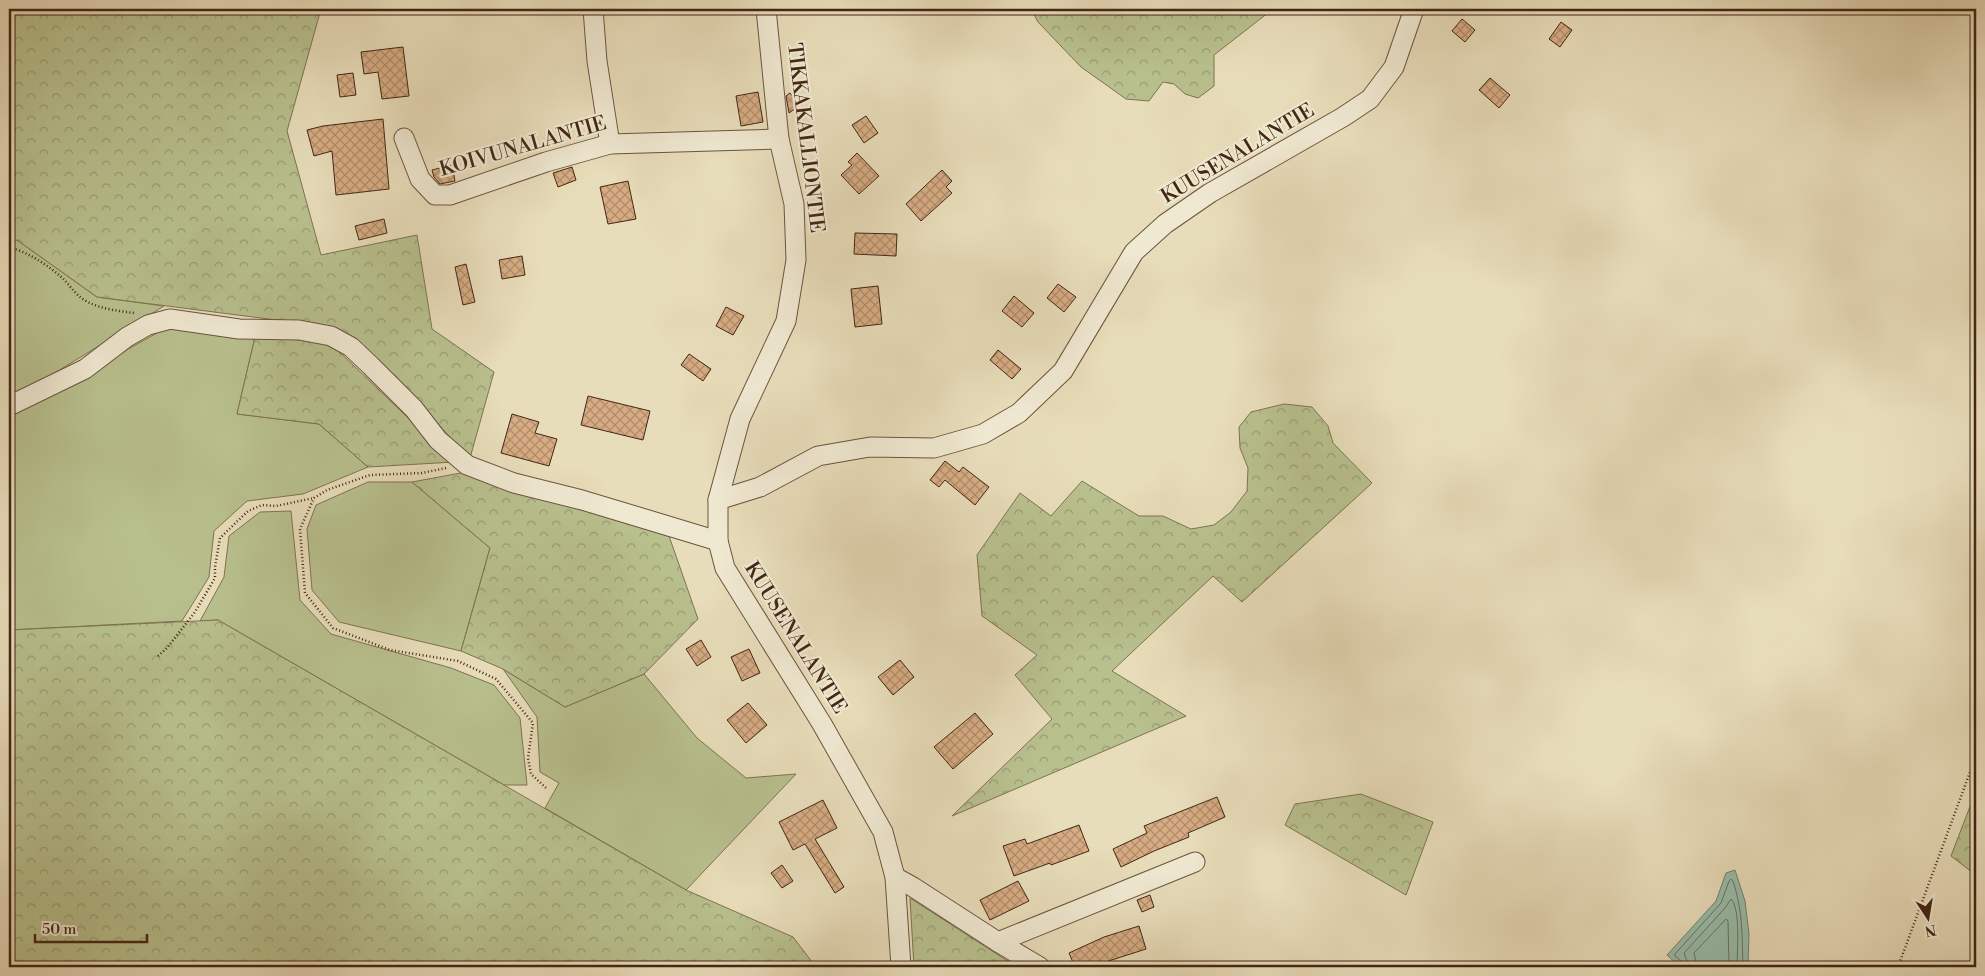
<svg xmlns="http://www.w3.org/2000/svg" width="1985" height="976" font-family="'Libre Bodoni',serif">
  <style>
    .green { fill: #b8c08e; stroke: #7e7352 }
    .forest { fill: url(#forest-crowns); stroke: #7e7352 }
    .water { fill: #98bdab; stroke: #76816f }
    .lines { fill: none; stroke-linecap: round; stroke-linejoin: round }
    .shore { stroke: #6e7260; stroke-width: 1 }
    .building { fill: url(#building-cross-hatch); stroke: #432615 }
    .minor-casing { stroke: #6c543e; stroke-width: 21 }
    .path { stroke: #432615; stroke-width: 2.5; stroke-dasharray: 1 2.5; stroke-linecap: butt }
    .minor { stroke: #f0e9d2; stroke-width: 19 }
    .labels { text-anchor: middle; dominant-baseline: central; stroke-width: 4.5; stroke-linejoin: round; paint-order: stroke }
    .street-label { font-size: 20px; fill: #432615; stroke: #f0e9d2 }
  </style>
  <defs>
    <pattern id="forest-crowns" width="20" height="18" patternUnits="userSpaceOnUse" patternTransform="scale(1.25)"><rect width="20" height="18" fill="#b8c08e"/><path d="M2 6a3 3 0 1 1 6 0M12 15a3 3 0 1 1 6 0" fill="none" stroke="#979c73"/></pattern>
    <pattern id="building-cross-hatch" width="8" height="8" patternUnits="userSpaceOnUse" patternTransform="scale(1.25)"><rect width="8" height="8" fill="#d7ac83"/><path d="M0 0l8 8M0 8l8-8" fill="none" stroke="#b08c6a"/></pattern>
  </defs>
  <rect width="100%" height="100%" fill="#e8ddba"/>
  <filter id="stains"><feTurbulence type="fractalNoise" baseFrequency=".004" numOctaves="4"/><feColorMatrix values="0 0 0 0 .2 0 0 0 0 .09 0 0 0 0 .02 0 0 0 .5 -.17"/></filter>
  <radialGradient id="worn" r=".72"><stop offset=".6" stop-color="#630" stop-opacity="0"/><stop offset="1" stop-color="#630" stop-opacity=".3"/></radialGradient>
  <!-- green -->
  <g class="green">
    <polygon points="9,240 17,240 97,297 164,306 17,396 9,393"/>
    <polygon points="166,328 255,337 237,414 319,424 368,467 303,494 247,501 214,531 209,577 182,621 9,630 9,415"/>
    <polygon points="368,482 412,482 490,548 461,651 339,622 312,590 307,529 316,505"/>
    <polygon points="291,511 300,600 331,634 451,668 494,685 520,718 527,785 504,785 218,620 200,621 224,577 229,536 260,512"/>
    <polygon points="503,669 565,707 644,674 697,738 746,778 796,774 686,890 545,808 559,783 540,772 537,717"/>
  </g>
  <!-- forest -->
  <g class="forest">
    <polygon points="9,9 321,9 287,131 321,255 417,235 432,329 494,372 470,458 365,347 331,327 97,297 17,240 9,240"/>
    <polygon points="1031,9 1273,9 1214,55 1214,86 1198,98 1185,94 1174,84 1163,82 1149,101 1126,99 1081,67 1038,22"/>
    <polygon points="255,337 329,342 454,462 368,467 319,424 237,414"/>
    <polygon points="1284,404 1312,407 1328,426 1333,443 1372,483 1242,602 1213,576 1112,671 1186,716 952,816 1052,719 1015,675 1037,655 982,616 977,555 1020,493 1051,516 1082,481 1139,516 1163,516 1191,529 1214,525 1231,512 1247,491 1248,468 1240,448 1239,427 1251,412"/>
    <polygon points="466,472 669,536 698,619 644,674 565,707 503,669 461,651 490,548 412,482"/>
    <polygon points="218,620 686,890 793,937 816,967 9,967 9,630"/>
    <polygon points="1976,791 1976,875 1951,856"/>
    <polygon points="1361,794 1433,822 1406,895 1285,825 1295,804"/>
    <polygon points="910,898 1017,967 914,967"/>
  </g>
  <!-- water -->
  <polygon class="water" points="1735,870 1745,901 1749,934 1748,967 1680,967 1667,955 1716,901 1726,873"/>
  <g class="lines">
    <!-- shore -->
    <g class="shore">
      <path d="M1683 967 1682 962 1675 956V954L1721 903 1729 881 1731 879 1733 881C1743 911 1742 936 1743 967"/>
      <path d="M1689 967 1684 953 1725 908 1731 899C1741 909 1737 953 1737 967"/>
      <polyline points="1697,967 1694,953 1726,919 1728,921 1729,967"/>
    </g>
  </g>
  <!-- building -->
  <g class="building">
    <polygon points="1462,19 1475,30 1465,42 1452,31"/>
    <polygon points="1561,22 1572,30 1560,47 1549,39"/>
    <polygon points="403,47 409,96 382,99 378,72 364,74 361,52"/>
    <polygon points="353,73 356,95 340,97 337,75"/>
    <polygon points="1490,78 1510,95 1499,108 1479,90"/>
    <polygon points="758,92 763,122 741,126 736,96"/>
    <polygon points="790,93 800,105 789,113 786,96"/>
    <polygon points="866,116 878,133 864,143 852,125"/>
    <polygon points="383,119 389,189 336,195 332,151 314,156 307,130 323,126"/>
    <polygon points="857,153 879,176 859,194 841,175 852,165 848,162"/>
    <polygon points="452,165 455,181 440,184 434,177 432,170"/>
    <polygon points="572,167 576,180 558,187 553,173"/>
    <polygon points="942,170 952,181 946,187 952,193 921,221 906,204"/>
    <polygon points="628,181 636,219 608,224 600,187"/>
    <polygon points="384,219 387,233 359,240 355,226"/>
    <polygon points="855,233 897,234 896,256 854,254"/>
    <polygon points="522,256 525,275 502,279 499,260"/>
    <polygon points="466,264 475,302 463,305 455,267"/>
    <polygon points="1058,284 1076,297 1064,312 1047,298"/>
    <polygon points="878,286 882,324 855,327 851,289"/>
    <polygon points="1014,296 1034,313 1022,327 1002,311"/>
    <polygon points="726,307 744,316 733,335 716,326"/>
    <polygon points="998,350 1021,369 1012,379 990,360"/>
    <polygon points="689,354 711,369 703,381 681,365"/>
    <polygon points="588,396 650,411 643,440 581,425"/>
    <polygon points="512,414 539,422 535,433 557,439 549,466 501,453"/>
    <polygon points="945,461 959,472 963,467 989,487 975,505 945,480 939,487 930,480"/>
    <polygon points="701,640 711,657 697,666 686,649"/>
    <polygon points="749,649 760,673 742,681 731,657"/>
    <polygon points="900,660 914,677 893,695 878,677"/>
    <polygon points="748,703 767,725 746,743 727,720"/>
    <polygon points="975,713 993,734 953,769 934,747"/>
    <polygon points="1217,797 1225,817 1188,833 1189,837 1154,851 1121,867 1113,849 1147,833 1144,826"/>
    <polygon points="823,800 837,828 815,839 844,887 835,893 805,844 793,850 779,822"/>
    <polygon points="1079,825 1089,851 1051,865 1050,863 1014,876 1003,846 1025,839 1027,844"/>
    <polygon points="782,865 793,881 782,888 771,873"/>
    <polygon points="1018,881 1029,901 990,920 980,900"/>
    <polygon points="1150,895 1154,907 1142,912 1137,900"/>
    <polygon points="1139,926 1146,949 1090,967 1075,967 1069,953 1104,937"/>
  </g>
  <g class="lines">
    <!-- minor casing -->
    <g class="minor-casing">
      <g id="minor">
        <polyline points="593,9 597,61 610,144"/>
        <polyline points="404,138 420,179 435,195 450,195 546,162 610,144 779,139"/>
        <polyline points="9,406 85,369 127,337 148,325 170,319 239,329 299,330 331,336 351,347 371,366 414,409 438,440 467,465 514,483 582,500 718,541"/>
        <polyline points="718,500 740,419 786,321 796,260 794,204 779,139 766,9"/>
        <polyline points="895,877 913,887 998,942 1195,862"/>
        <polyline points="998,942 1040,967"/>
        <polyline points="901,967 895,877 883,832 822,724 725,568 718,541 718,500 760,487 818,456 870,447 934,448 983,434 1019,413 1063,371 1134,252 1165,224 1210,193 1343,117 1370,99 1394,67 1414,9"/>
      </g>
    </g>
    <!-- path -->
    <g class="path">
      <path d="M9 248C23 249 49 266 60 276 70 284 75 296 88 302 101 309 119 311 134 313"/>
      <polyline points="446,468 422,473 370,475 327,490 314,498 300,529 305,593 333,628 390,650 458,661 496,679 533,723 528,758 531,774 546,788"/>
      <polyline points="158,656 167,648 195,612 215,578 215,567 220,538 248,511 262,505 276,506 314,498"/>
      <polyline points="1898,967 1976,756"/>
    </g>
    <!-- minor -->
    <use href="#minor" class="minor"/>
  </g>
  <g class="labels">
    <!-- street labels -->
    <g class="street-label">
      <text transform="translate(805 138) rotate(83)">TIKKAKALLIONTIE</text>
      <text transform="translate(523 147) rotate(-16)">KOIVUNALANTIE</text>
      <text transform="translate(1238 154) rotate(-31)">KUUSENALANTIE</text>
      <text transform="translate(795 638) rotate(58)">KUUSENALANTIE</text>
    </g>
  </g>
  <!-- margin -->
  <rect width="1985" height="976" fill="none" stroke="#e8ddba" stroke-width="30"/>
  <rect x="10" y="10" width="1965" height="956" fill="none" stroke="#432615" stroke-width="2.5"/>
  <rect x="15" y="15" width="1955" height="946" fill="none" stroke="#432615"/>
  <!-- north arrow -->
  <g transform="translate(1928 918) rotate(168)" stroke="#f0e9d2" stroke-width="4" paint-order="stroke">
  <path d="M0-4L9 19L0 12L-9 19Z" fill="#432615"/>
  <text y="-8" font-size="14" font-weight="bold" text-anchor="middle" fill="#432615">N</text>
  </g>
  <!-- scale -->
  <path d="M35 934v8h112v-8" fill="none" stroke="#432615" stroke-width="2.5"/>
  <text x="42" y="934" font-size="15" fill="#432615" stroke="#f0e9d2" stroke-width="4" paint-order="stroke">50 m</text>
  <rect width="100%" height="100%" filter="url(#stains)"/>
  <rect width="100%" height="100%" fill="url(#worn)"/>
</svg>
